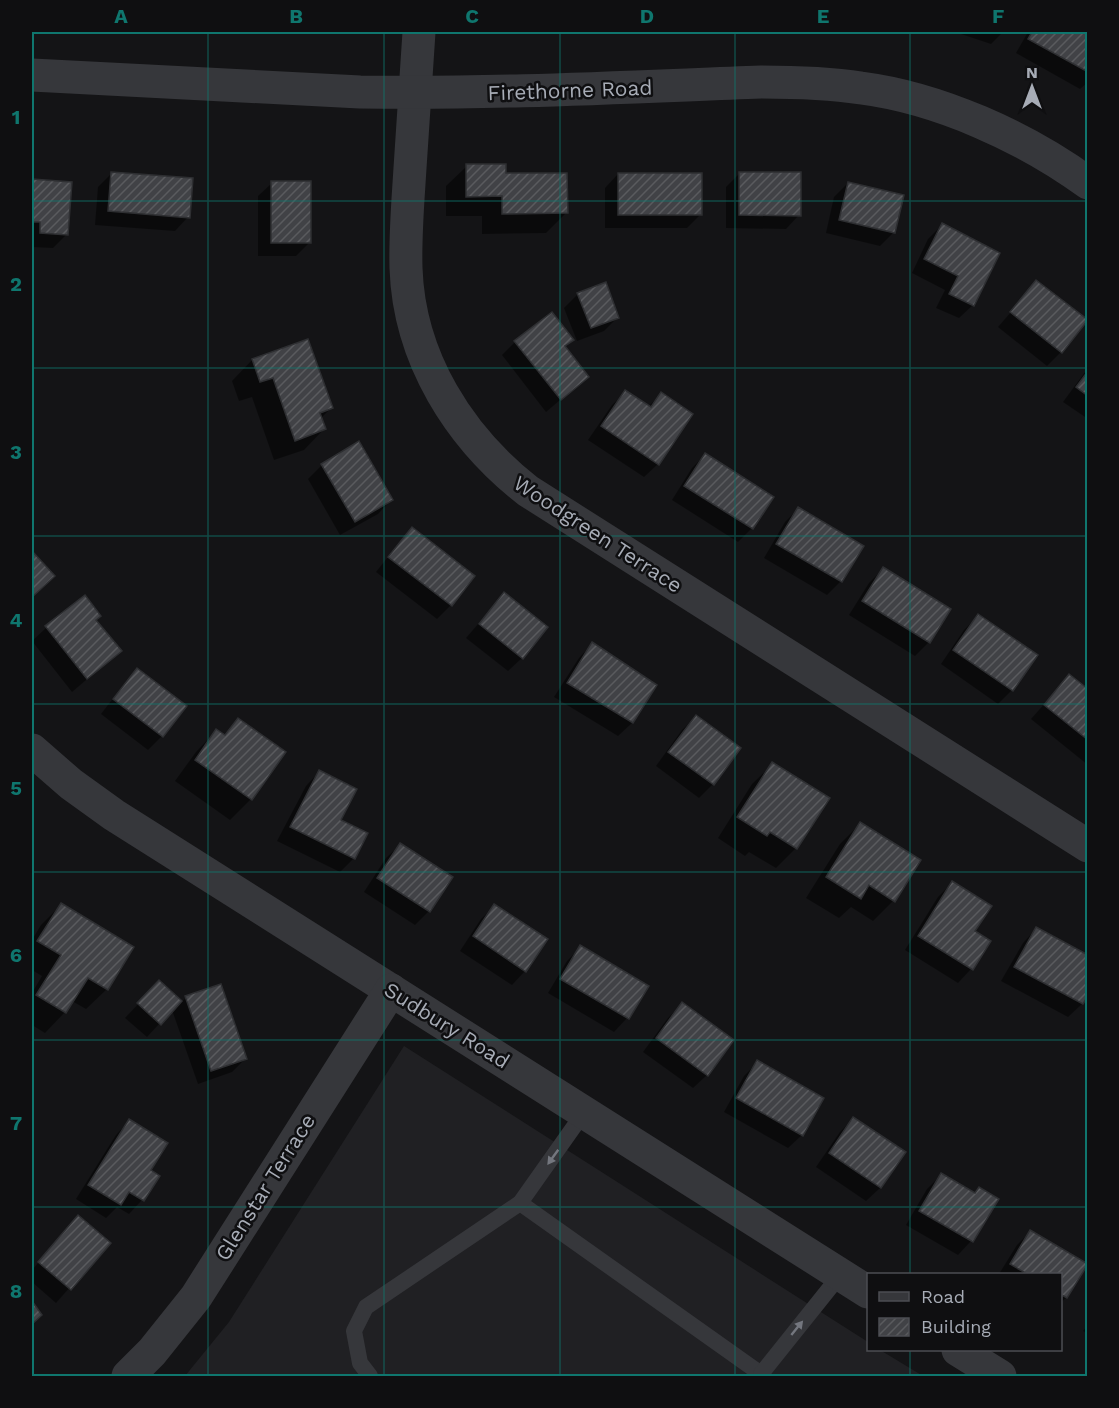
<svg xmlns="http://www.w3.org/2000/svg" width="1119" height="1408" font-family="'Work Sans',sans-serif">
  <style>
    .built { fill: #202023 }
    .shadow { fill: #0007 }
    .building { fill: url(#building-hatch); stroke: #2e2f32; stroke-width: 1.5 }
    .lines { fill: none; stroke-linecap: round; stroke-linejoin: round }
    .service { stroke: #36373b; stroke-width: 16 }
    .minor { stroke: #36373b; stroke-width: 33 }
    .oneway { fill: #74777f }
    .grid { fill: none; stroke: #0f766e; stroke-width: 1.5; stroke-opacity: 0.55 }
    .labels { text-anchor: middle; dominant-baseline: central; stroke-width: 5; stroke-linejoin: round; paint-order: stroke }
    .street-label { font-size: 21px; fill: #a7acb6; stroke: #0f0f11 }
    .neatline { fill: none; stroke: #0f766e; stroke-width: 2 }
    .grid-label { font-size: 20px; text-anchor: middle; font-weight: bold; fill: #0f766e }
  </style>
  <defs>
    <pattern id="building-hatch" width="6" height="6" patternUnits="userSpaceOnUse" patternTransform="scale(1.5)"><rect width="6" height="6" fill="#414246"/><path d="M-1 1l2-2M0 6l6-6M5 7l2-2" fill="none" stroke="#5a5b5e"/></pattern>
  </defs>
  <rect width="100%" height="100%" fill="#141416"/>
  <!-- built -->
  <polygon class="built" points="404,1046 868,1342 868,1350 880,1350 923,1376 185,1376 229,1322"/>
  <!-- shadow -->
  <g class="shadow">
    <polygon points="955,32 1003,32 991,44"/>
    <polygon points="1028,32 1088,32 1088,82 1080,89 1016,53"/>
    <polygon points="467,166 505,175 566,213 546,233 482,234 482,216 446,216 446,186"/>
    <polygon points="112,173 188,217 175,231 95,225 98,187"/>
    <polygon points="740,173 799,215 786,229 726,228 726,187"/>
    <polygon points="618,174 701,214 687,228 605,228 605,188"/>
    <polygon points="32,181 70,183 67,234 53,248 32,247"/>
    <polygon points="272,183 310,242 296,256 258,256 258,196"/>
    <polygon points="848,183 894,232 880,246 826,233 834,197"/>
    <polygon points="942,225 973,305 959,318 936,308 945,290 912,273 928,239"/>
    <polygon points="1037,282 1086,320 1061,352 1047,366 998,327"/>
    <polygon points="578,294 618,317 604,331 577,341 564,308"/>
    <polygon points="572,340 564,347 587,377 546,412 502,355 515,342"/>
    <polygon points="252,360 331,408 320,419 324,429 304,450 274,460 252,397 239,401 232,381"/>
    <polygon points="1088,368 1088,419 1063,402"/>
    <polygon points="626,392 648,407 661,394 658,464 644,477 588,440 612,405"/>
    <polygon points="359,444 391,500 378,514 340,535 308,479 322,465"/>
    <polygon points="706,454 772,497 752,528 738,542 672,500 692,468"/>
    <polygon points="798,509 841,581 827,595 764,558 785,522"/>
    <polygon points="412,529 473,576 451,605 437,619 376,572 399,543"/>
    <polygon points="32,553 52,576 32,597"/>
    <polygon points="883,569 929,642 915,656 849,615 869,583"/>
    <polygon points="504,594 522,658 508,671 466,638"/>
    <polygon points="85,597 95,620 120,651 72,692 32,641 46,628"/>
    <polygon points="978,616 1012,690 998,704 941,664 964,630"/>
    <polygon points="592,644 655,685 632,723 618,736 554,697 579,658"/>
    <polygon points="137,670 162,736 148,750 101,714 124,684"/>
    <polygon points="1069,676 1088,691 1088,765 1031,719"/>
    <polygon points="696,717 739,749 713,784 699,798 656,766 682,730"/>
    <polygon points="238,720 284,753 251,799 230,820 175,781 196,752 216,731 223,736"/>
    <polygon points="773,764 796,848 776,868 749,852 745,856 718,838 752,784"/>
    <polygon points="319,772 339,821 366,834 353,859 340,872 277,841 306,786"/>
    <polygon points="860,824 893,901 873,921 851,907 839,918 806,898 840,844"/>
    <polygon points="400,845 429,911 415,925 364,892 386,858"/>
    <polygon points="952,883 973,931 971,969 958,983 905,950 938,897"/>
    <polygon points="61,905 107,989 86,1009 72,1001 65,1012 45,1033 32,1025 32,993 42,976 32,970 32,940 41,925"/>
    <polygon points="495,906 525,971 512,985 460,951 481,919"/>
    <polygon points="1036,929 1088,993 1082,1004 1068,1017 1001,981 1023,943"/>
    <polygon points="581,947 627,1018 614,1032 548,993 567,961"/>
    <polygon points="159,982 181,1002 186,998 246,1058 232,1072 198,1084 172,1010 147,1037 125,1018"/>
    <polygon points="682,1004 707,1075 693,1088 643,1052 668,1018"/>
    <polygon points="758,1062 802,1135 788,1148 724,1112 744,1076"/>
    <polygon points="853,1119 904,1153 880,1188 866,1201 816,1167 840,1132"/>
    <polygon points="129,1121 149,1171 158,1176 142,1200 129,1214 117,1207 106,1218 76,1199 116,1135"/>
    <polygon points="941,1175 974,1194 979,1189 997,1199 971,1241 958,1255 906,1225 927,1189"/>
    <polygon points="78,1217 109,1243 56,1303 32,1282 32,1270"/>
    <polygon points="1030,1232 1086,1264 1066,1298 1060,1303 1060,1274 999,1274 1017,1245"/>
    <polygon points="1088,1325 1088,1334 1083,1331"/>
  </g>
  <!-- building -->
  <g class="building">
    <polygon points="1032,32 1088,32 1088,72 1028,39"/>
    <polygon points="466,164 506,164 506,173 567,173 568,213 502,214 502,196 466,197"/>
    <polygon points="111,172 193,178 190,218 108,211"/>
    <polygon points="739,172 801,172 801,216 739,215"/>
    <rect x="618" y="173" width="84" height="42"/>
    <polygon points="32,179 72,182 68,235 40,233 40,222 32,222"/>
    <rect x="271" y="181" width="40" height="62"/>
    <polygon points="848,182 904,195 895,233 839,220"/>
    <polygon points="942,223 1000,253 974,306 949,294 958,276 924,259"/>
    <polygon points="1036,280 1088,320 1062,353 1010,312"/>
    <polygon points="606,282 619,318 591,328 577,293"/>
    <polygon points="552,312 574,340 565,346 589,377 561,400 514,341"/>
    <polygon points="308,339 333,408 320,413 326,429 295,441 273,378 260,382 252,359"/>
    <polygon points="1088,371 1088,396 1076,387"/>
    <polygon points="625,390 651,407 661,392 693,414 659,465 601,426"/>
    <polygon points="359,441 393,500 355,522 321,464"/>
    <polygon points="705,453 774,497 753,529 684,486"/>
    <polygon points="798,507 864,546 842,582 776,544"/>
    <polygon points="412,527 475,576 452,606 388,557"/>
    <polygon points="32,551 55,576 32,597"/>
    <polygon points="883,567 951,609 930,643 862,601"/>
    <polygon points="504,592 548,627 523,659 479,624"/>
    <polygon points="85,595 101,616 96,620 122,651 87,679 45,626"/>
    <polygon points="978,614 1038,655 1013,691 953,650"/>
    <polygon points="592,642 657,685 633,723 567,683"/>
    <polygon points="137,668 187,706 163,737 113,699"/>
    <polygon points="1069,674 1088,689 1088,740 1044,705"/>
    <polygon points="696,715 741,748 714,785 668,752"/>
    <polygon points="238,718 286,752 252,800 195,760 216,729 225,735"/>
    <polygon points="772,762 830,798 797,849 770,832 767,836 737,817"/>
    <polygon points="319,770 357,789 341,820 368,833 355,859 290,827"/>
    <polygon points="860,822 921,860 895,902 869,885 861,899 826,877"/>
    <polygon points="400,843 453,877 430,912 377,878"/>
    <polygon points="952,881 992,906 975,931 991,941 973,970 918,936"/>
    <polygon points="61,903 134,947 108,990 88,978 66,1013 36,995 61,955 37,941"/>
    <polygon points="494,904 548,939 526,972 473,936"/>
    <polygon points="1036,927 1088,955 1088,996 1083,1004 1014,967"/>
    <polygon points="580,945 649,986 629,1019 560,979"/>
    <polygon points="159,980 182,1001 161,1025 137,1003"/>
    <polygon points="221,984 247,1059 211,1071 185,996"/>
    <polygon points="682,1002 734,1040 708,1076 656,1038"/>
    <polygon points="757,1060 824,1098 803,1136 736,1098"/>
    <polygon points="853,1117 906,1152 881,1188 829,1153"/>
    <polygon points="129,1119 168,1143 151,1170 160,1176 144,1201 129,1192 121,1205 88,1185"/>
    <polygon points="941,1173 975,1193 979,1187 999,1199 973,1242 919,1211"/>
    <polygon points="78,1215 111,1243 71,1290 38,1262"/>
    <polygon points="1030,1230 1088,1264 1067,1298 1060,1294 1060,1274 1027,1274 1010,1264"/>
    <polygon points="32,1301 42,1315 32,1324"/>
  </g>
  <g class="lines">
    <!-- service -->
    <g class="service">
      <polyline points="520,1203 761,1374"/>
      <polyline points="370,1376 360,1363 354,1331 366,1307 520,1203 585,1111"/>
      <polyline points="761,1376 761,1374 841,1274"/>
    </g>
    <!-- minor -->
    <g class="minor">
      <path d="M419 32C416 77 413 122 410 168 408 201 405 234 406 268 409 358 459 437 528 491L1088 846"/>
      <path d="M32 75 360 92C494 94 627 87 761 82 794 82 828 83 861 88 939 98 1025 137 1088 183"/>
      <polyline points="32,750 71,784 114,815 868,1292"/>
      <polyline points="958,1350 1000,1376"/>
      <polyline points="128,1376 152,1352 196,1297 391,990"/>
    </g>
  </g>
  <!-- one-way arrows -->
  <defs><path id="oneway-solid" d="M-6-.8H1V-3.2L6.5 0L1 3.2V.8H-6Z" transform="scale(1.5)"/></defs>
  <g class="oneway">
    <use href="#oneway-solid" transform="translate(553 1157) rotate(126)"/>
    <use href="#oneway-solid" transform="translate(797 1328) rotate(-51)"/>
  </g>
  <!-- grid -->
  <path class="grid" d="M208 32V1376M384 32V1376M560 32V1376M735 32V1376M910 32V1274M32 201H1088M32 368H1088M32 536H1088M32 704H1088M32 872H1088M32 1040H1088M32 1207H1088M910 1350V1376"/>
  <g class="labels">
    <!-- street labels -->
    <g class="street-label">
      <text transform="translate(570 90) rotate(-2)">Firethorne Road</text>
      <text transform="translate(598 534) rotate(33)">Woodgreen Terrace</text>
      <text transform="translate(447 1025) rotate(32)">Sudbury Road</text>
      <text transform="translate(265 1187) rotate(-58)">Glenstar Terrace</text>
    </g>
  </g>
  <!-- border -->
  <rect width="1119" height="1408" fill="none" stroke="#0f0f11" stroke-width="66"/>
  <!-- legend -->
  <rect x="867" y="1273" width="195" height="78" fill="#0f0f11" stroke="#4c4e53" stroke-width="1.5"/>
  <rect x="879" y="1292" width="30" height="9" fill="#36373b" stroke="#4c4e53" stroke-width="1.5"/>
  <text x="921" y="1303" font-size="18" fill="#a7acb6">Road</text>
  <rect x="879" y="1318" width="30" height="18" fill="url(#building-hatch)" stroke="#4c4e53" stroke-width="1.5"/>
  <text x="921" y="1333" font-size="18" fill="#a7acb6">Building</text>
  <!-- north arrow -->
  <g transform="translate(1032 87)" stroke="#0f0f11" stroke-width="4.5" paint-order="stroke">
  <path d="M0-4.5L10 22L0 15L-10 22Z" fill="#a7acb6"/>
  <text y="-9" font-size="16" font-weight="bold" text-anchor="middle" fill="#a7acb6">N</text>
  </g>
  <rect x="33" y="33" width="1053" height="1342" class="neatline"/>
  <g class="grid-label">
    <text x="121" y="23">A</text>
    <text x="296" y="23">B</text>
    <text x="472" y="23">C</text>
    <text x="647" y="23">D</text>
    <text x="823" y="23">E</text>
    <text x="998" y="23">F</text>
    <text x="16" y="124">1</text>
    <text x="16" y="291">2</text>
    <text x="16" y="459">3</text>
    <text x="16" y="627">4</text>
    <text x="16" y="795">5</text>
    <text x="16" y="962">6</text>
    <text x="16" y="1130">7</text>
    <text x="16" y="1298">8</text>
  </g>
</svg>
